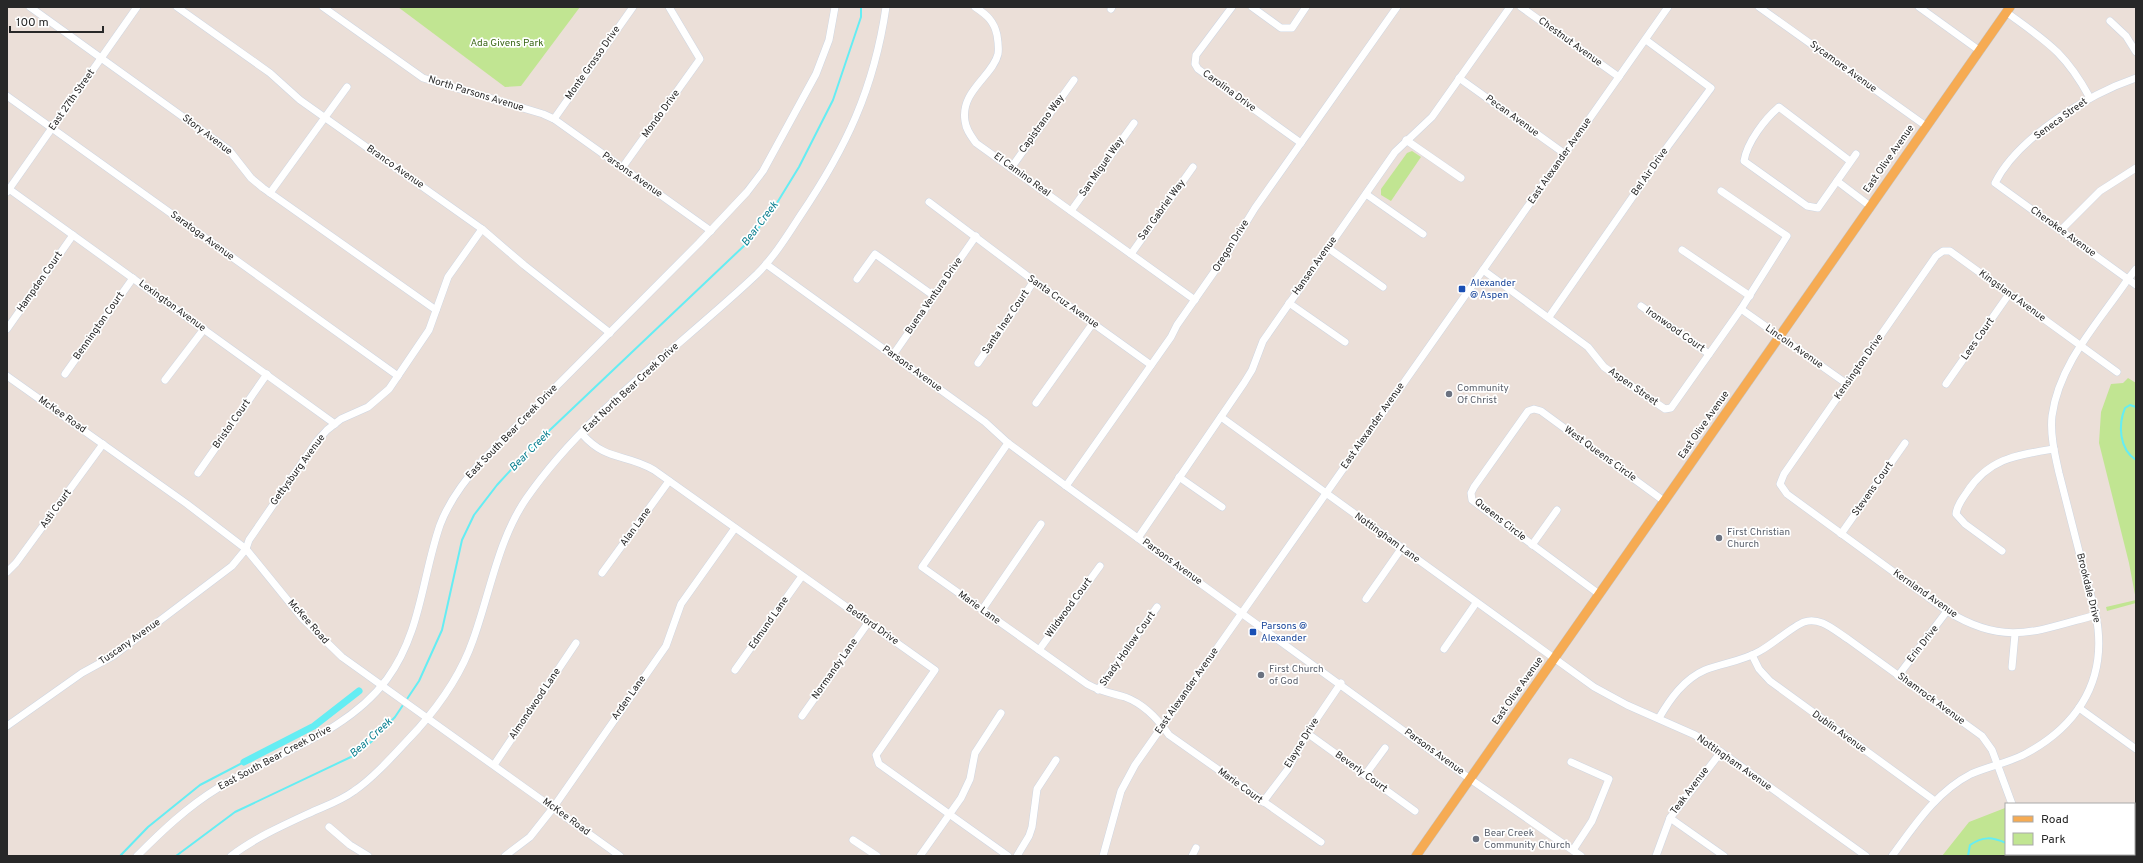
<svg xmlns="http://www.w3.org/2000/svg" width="2143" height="863" font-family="Overpass,sans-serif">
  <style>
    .green { fill: #c1e592 }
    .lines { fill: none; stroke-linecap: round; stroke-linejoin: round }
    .stream { stroke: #65edf3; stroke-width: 2 }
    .canal { stroke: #65edf3; stroke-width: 7 }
    .minor-casing { stroke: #ced6e2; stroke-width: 8 }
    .major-casing { stroke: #c3c3c3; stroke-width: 10 }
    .minor { stroke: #fff; stroke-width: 7 }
    .major { stroke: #f6ab53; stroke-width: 9 }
    .transit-dot { fill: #1a4fb4; stroke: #fff; stroke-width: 1.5 }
    .worship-dot { fill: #6b7280; stroke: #fff; stroke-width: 1.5 }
    .labels { text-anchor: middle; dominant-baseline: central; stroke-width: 3.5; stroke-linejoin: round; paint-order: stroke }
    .street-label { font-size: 10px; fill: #282828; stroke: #fff }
    .park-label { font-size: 10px; fill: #396616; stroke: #fff }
    .transit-label { font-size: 10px; fill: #164399; stroke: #fff; text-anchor: start }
    .worship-label { font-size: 10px; fill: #5b616d; stroke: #fff; text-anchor: start }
    .water-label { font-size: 11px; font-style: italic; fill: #097e8e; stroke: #fff }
  </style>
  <rect width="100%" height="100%" fill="#ebdfd8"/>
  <!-- green -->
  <g class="green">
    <polygon points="398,7 580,7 521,86 505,87"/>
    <polygon points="1412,151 1421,157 1391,201 1381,195 1381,189 1407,153"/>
    <polygon points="2128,378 2136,383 2136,603 2107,611 2106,607 2136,600 2129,563 2099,443 2101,412 2111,384 2123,383"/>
    <polygon points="2005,808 2006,854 2046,854 2047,856 1942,856 1969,822"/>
  </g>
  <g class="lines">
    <!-- stream -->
    <g class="stream">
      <path d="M2136 407 2130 405 2125 408C2118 425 2119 449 2136 460"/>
      <polyline points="2019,854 2020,856"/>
      <polyline points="120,856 148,827 200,785 244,762"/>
      <polyline points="176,856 235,812 353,756 371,742 395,717 419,681 442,630 462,540 474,515 497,485 532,447 747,243 772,211 799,167 833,100 861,17 861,7"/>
      <path d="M1968 856 1970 845C1983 836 1992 837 2006 843"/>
    </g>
    <!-- canal -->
    <polyline class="canal" points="244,762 314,726 359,691"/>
    <!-- minor casing -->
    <g class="minor-casing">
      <g id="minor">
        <polyline points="30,7 229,150 251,178 263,188 436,310"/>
        <polyline points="177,7 270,73 300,100 482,229 524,265 610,333"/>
        <polyline points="323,7 423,78 543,114 554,119 711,231"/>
        <path d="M975 7C987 15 994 21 997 35 998 41 999 48 998 54 993 76 960 91 965 121 966 130 971 136 976 143L1195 300"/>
        <polyline points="1232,7 1196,55 1195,64 1198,69 1301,143"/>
        <polyline points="1252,7 1281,28 1292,28 1306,7"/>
        <polyline points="1521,7 1619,77"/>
        <polyline points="1759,7 1926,126"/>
        <polyline points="1919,7 1980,51"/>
        <polyline points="1111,9 1112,7"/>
        <path d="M2006 12C2047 42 2065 52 2090 98"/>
        <polyline points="2110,21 2126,36 2136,52"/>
        <polyline points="1459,78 1565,154"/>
        <path d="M2136 78C2089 94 2018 137 1995 183L2136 285"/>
        <polyline points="7,96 398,376"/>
        <polyline points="554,119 633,7"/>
        <polyline points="1406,140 1461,178"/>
        <path d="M1850 161 1779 107C1765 119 1747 142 1744 161L1807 206 1818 208 1856 154"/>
        <polyline points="622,168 700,59 669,7"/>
        <polyline points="1011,168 1074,80"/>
        <polyline points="1837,181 1870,206"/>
        <polyline points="9,189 335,424"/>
        <polyline points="7,192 137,7"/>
        <polyline points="270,193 347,87"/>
        <polyline points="1366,194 1423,234"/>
        <polyline points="929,202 1034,281 1151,365"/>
        <polyline points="1071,211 1134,123"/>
        <polyline points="2061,230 2100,191 2136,168"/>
        <polyline points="1328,248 1383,287"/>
        <polyline points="1682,250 1750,296"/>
        <polyline points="1131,254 1193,167"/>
        <polyline points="766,264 985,422 1008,443 1066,486 1470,779 1581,856"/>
        <polyline points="1483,270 1588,347 1604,367 1665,409 1671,408 1741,309 1787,236 1721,191"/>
        <polyline points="857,279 875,254 934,296"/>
        <polyline points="1289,303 1345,342"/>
        <polyline points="1641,306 1709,354"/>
        <polyline points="1741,309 1847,384"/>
        <polyline points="1549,317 1668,146 1711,88 1646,40"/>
        <polyline points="7,329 73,235"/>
        <polyline points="893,355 976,236"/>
        <polyline points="978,363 1034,281"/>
        <polyline points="65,374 133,278"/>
        <polyline points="7,376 187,504 246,549 303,619 342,657 620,856"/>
        <polyline points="165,380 204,329"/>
        <polyline points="1946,384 2009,294"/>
        <polyline points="1036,403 1093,323"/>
        <polyline points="1221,417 1594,687 1627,705 1695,735 1721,752 1866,856"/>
        <path d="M582 434C607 462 625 453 654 470L935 670 876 755 879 764 1008 856"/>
        <path d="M1008 443 922 567 1087 684C1099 691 1111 693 1125 697 1144 704 1158 719 1169 735L1321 842"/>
        <polyline points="198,473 267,374"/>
        <polyline points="1179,477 1222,507"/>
        <polyline points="1066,486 1171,337 1177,325 1226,255 1255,208 1397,7"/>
        <polyline points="1841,534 1905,443"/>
        <polyline points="1138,538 1244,383 1252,370 1263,341 1395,152 1432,117 1510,7"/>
        <polyline points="1532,545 1557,510"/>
        <path d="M2002 551 1965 524 1956 514C1957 506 1962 499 1967 492 1989 458 2017 455 2054 449"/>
        <polyline points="7,572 16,563 103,444"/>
        <polyline points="602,573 669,481"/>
        <polyline points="1599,594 1472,500 1471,493 1474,487 1528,411 1534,409 1541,411 1664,501"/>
        <polyline points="1366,599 1401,549"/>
        <polyline points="982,610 1041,524"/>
        <path d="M2096 615C2036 631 2005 647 1947 611L1787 494 1780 484 1784 474 1936 256 1943 251H1950L2117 372"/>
        <polyline points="1444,649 1476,603"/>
        <polyline points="1039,650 1100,566"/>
        <polyline points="1752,655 1759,669 1770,681 1935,801"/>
        <polyline points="2012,667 2015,634"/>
        <polyline points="735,670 802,576"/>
        <polyline points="1898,676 1947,611"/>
        <polyline points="1098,690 1157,607"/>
        <polyline points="2079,708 2136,749"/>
        <polyline points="802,716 868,623"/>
        <path d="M1659 718C1670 699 1684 679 1705 670 1723 663 1743 661 1760 651 1773 644 1793 626 1804 622 1820 616 1835 631 1848 639L1982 736 1992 750 2012 804"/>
        <polyline points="7,726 82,673 113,656 232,566 246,549 249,540 317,441 327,430 341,419 368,407 389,389 429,330 448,277 482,229"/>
        <polyline points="1307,733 1415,811"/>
        <polyline points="1571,762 1609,779 1592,821 1573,850"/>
        <polyline points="494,765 576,643"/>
        <polyline points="1365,775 1385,748"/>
        <polyline points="1263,802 1288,769 1307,733 1341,683"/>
        <polyline points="1670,818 1724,856"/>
        <polyline points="329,827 350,845 368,856"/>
        <polyline points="853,840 877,856"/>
        <polyline points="2134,840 2136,842"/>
        <polyline points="2052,854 2052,856"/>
        <path d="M137 856C162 831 187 807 218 788 275 753 346 734 387 679 421 633 422 577 440 525 449 501 464 481 481 462L699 243 747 192 763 171 816 74 829 40 835 7"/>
        <path d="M231 856C256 837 286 824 314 811 328 805 342 800 354 791 375 777 400 748 418 729 441 703 462 672 473 640 490 593 498 540 526 499 586 412 681 346 757 274 774 257 787 236 800 216 846 148 874 89 886 7"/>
        <polyline points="505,856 530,837 553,808 666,646 681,604 735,528"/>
        <polyline points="920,856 961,798 970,779 975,753 1001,713"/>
        <polyline points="1017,856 1029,836 1032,827 1037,789 1056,760"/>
        <polyline points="1103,856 1121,791 1135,765 1668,7"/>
        <polyline points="1192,856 1196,848"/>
        <polyline points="1656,856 1670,818 1721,752"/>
        <path d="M1892 856C1915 825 1936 792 1971 774 1989 766 2008 763 2025 754 2074 728 2104 686 2098 629 2096 608 2088 588 2083 567 2075 536 2067 505 2059 473 2055 455 2050 435 2052 416 2059 363 2099 322 2128 279L2136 269"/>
      </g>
    </g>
    <!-- major casing -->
    <g class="major-casing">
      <polyline id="major" points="1416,856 2010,7"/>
    </g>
    <!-- minor -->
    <use href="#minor" class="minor"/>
    <!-- major -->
    <use href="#major" class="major"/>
  </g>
  <!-- markers -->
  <g class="transit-dot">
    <rect x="1458" y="285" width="8" height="8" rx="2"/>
    <rect x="1249" y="628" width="8" height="8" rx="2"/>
  </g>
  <g class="worship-dot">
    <circle cx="1449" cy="394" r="4"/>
    <circle cx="1719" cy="538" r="4"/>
    <circle cx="1261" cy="675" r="4"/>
    <circle cx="1476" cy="839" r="4"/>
  </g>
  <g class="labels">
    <!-- street labels -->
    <g class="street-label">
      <text transform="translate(1570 42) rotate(36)">Chestnut Avenue</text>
      <text transform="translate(593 63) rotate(-55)">Monte Grosso Drive</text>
      <text transform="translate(1843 67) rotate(36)">Sycamore Avenue</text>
      <text transform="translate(1229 91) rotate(36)">Carolina Drive</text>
      <text transform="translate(476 94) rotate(17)">North Parsons Avenue</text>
      <text transform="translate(72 100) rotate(-55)">East 27th Street</text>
      <text transform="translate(661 114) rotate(-54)">Mondo Drive</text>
      <text transform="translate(1512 116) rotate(36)">Pecan Avenue</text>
      <text transform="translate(2061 119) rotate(-36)">Seneca Street</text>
      <text transform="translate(1042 124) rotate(-54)">Capistrano Way</text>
      <text transform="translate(207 135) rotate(37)">Story Avenue</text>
      <text transform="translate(1889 159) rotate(-55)">East Olive Avenue</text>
      <text transform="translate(1560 161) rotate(-55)">East Alexander Avenue</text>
      <text transform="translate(395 167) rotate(35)">Branco Avenue</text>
      <text transform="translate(1102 167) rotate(-55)">San Miguel Way</text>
      <text transform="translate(1650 172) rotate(-55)">Bel Air Drive</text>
      <text transform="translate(632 175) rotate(35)">Parsons Avenue</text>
      <text transform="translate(1022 175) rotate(36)">El Camino Real</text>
      <text transform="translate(1162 210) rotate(-54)">San Gabriel Way</text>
      <text transform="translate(2063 232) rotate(36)">Cherokee Avenue</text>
      <text transform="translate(202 236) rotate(36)">Saratoga Avenue</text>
      <text transform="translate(1231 246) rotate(-58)">Oregon Drive</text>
      <text transform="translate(1315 266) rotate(-55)">Hansen Avenue</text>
      <text transform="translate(40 282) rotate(-55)">Hampden Court</text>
      <text transform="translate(934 296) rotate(-55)">Buena Ventura Drive</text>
      <text transform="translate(2012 296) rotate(36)">Kingsland Avenue</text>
      <text transform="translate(1063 302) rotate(35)">Santa Cruz Avenue</text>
      <text transform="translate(172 306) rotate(36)">Lexington Avenue</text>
      <text transform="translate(1006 322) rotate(-56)">Santa Inez Court</text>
      <text transform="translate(99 326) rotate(-55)">Bennington Court</text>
      <text transform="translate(1675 330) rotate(35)">Ironwood Court</text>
      <text transform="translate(1978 339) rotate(-55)">Lees Court</text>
      <text transform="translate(1794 347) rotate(35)">Lincoln Avenue</text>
      <text transform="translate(1859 367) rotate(-55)">Kensington Drive</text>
      <text transform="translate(912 369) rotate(36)">Parsons Avenue</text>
      <text transform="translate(1633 387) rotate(35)">Aspen Street</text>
      <text transform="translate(631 388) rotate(-43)">East North Bear Creek Drive</text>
      <text transform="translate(62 415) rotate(35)">McKee Road</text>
      <text transform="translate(232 424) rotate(-55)">Bristol Court</text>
      <text transform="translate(1704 425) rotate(-55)">East Olive Avenue</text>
      <text transform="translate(1373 426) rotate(-55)">East Alexander Avenue</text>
      <text transform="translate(512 432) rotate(-46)">East South Bear Creek Drive</text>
      <text transform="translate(1600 454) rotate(36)">West Queens Circle</text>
      <text transform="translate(298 470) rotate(-54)">Gettysburg Avenue</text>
      <text transform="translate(1873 489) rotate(-55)">Stevens Court</text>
      <text transform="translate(56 509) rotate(-54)">Asti Court</text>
      <text transform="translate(1500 520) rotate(38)">Queens Circle</text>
      <text transform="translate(636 527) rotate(-54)">Alan Lane</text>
      <text transform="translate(1387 538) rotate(36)">Nottingham Lane</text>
      <text transform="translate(1172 562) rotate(36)">Parsons Avenue</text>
      <text transform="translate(2088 588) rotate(76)">Brookdale Drive</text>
      <text transform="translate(1925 594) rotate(35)">Kernland Avenue</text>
      <text transform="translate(979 608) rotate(36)">Marie Lane</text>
      <text transform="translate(1069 608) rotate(-54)">Wildwood Court</text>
      <text transform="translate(308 622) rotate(48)">McKee Road</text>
      <text transform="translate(769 623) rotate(-55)">Edmund Lane</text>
      <text transform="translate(872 625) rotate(35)">Bedford Drive</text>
      <text transform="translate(130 642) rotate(-35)">Tuscany Avenue</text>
      <text transform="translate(1923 644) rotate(-52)">Erin Drive</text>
      <text transform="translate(1128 649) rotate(-55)">Shady Hollow Court</text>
      <text transform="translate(835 669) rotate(-55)">Normandy Lane</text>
      <text transform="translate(1187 691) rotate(-55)">East Alexander Avenue</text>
      <text transform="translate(1518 691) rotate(-55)">East Olive Avenue</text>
      <text transform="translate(629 698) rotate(-55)">Arden Lane</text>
      <text transform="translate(1931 699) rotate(36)">Shamrock Avenue</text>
      <text transform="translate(535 704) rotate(-56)">Almondwood Lane</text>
      <text transform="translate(1839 732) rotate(36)">Dublin Avenue</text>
      <text transform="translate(1302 743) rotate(-59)">Elayne Drive</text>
      <text transform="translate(1434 752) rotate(36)">Parsons Avenue</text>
      <text transform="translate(275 758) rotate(-28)">East South Bear Creek Drive</text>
      <text transform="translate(1734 763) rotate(35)">Nottingham Avenue</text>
      <text transform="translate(1361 772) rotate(36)">Beverly Court</text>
      <text transform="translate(1240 786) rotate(36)">Marie Court</text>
      <text transform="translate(1690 791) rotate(-53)">Teak Avenue</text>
      <text transform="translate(566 817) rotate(36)">McKee Road</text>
    </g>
    <!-- park labels -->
    <g class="park-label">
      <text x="507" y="43">Ada Givens Park</text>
    </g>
    <!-- transit labels -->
    <g class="transit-label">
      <text x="1470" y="283">Alexander<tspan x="1470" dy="12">@ Aspen</tspan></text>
      <text x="1261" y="626">Parsons @<tspan x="1261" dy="12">Alexander</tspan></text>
    </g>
    <!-- worship labels -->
    <g class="worship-label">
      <text x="1457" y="388">Community<tspan x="1457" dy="12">Of Christ</tspan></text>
      <text x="1727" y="532">First Christian<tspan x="1727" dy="12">Church</tspan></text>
      <text x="1269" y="669">First Church<tspan x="1269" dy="12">of God</tspan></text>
      <text x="1484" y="833">Bear Creek<tspan x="1484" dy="12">Community Church</tspan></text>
    </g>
    <!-- water labels -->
    <g class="water-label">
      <text transform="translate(760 224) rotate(-53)">Bear Creek</text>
      <text transform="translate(530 451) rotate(-45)">Bear Creek</text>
      <text transform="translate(371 738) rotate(-42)">Bear Creek</text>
    </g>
  </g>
  <!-- border -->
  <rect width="2143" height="863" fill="none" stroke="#282828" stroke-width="16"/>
  <!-- legend -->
  <rect x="2005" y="803" width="130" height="52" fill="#ffffff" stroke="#a9a9a9"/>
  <rect x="2013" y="816" width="20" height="6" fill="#f6ab53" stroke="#a9a9a9"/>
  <text x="2041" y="823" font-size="12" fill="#282828">Road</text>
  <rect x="2013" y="833" width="20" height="12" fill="#c1e592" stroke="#a9a9a9"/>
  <text x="2041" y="843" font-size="12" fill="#282828">Park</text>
  <!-- scale -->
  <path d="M10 26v6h93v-6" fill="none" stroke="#282828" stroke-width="2"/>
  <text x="16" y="26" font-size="12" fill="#282828" stroke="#ffffff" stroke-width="3" paint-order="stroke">100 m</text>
</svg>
